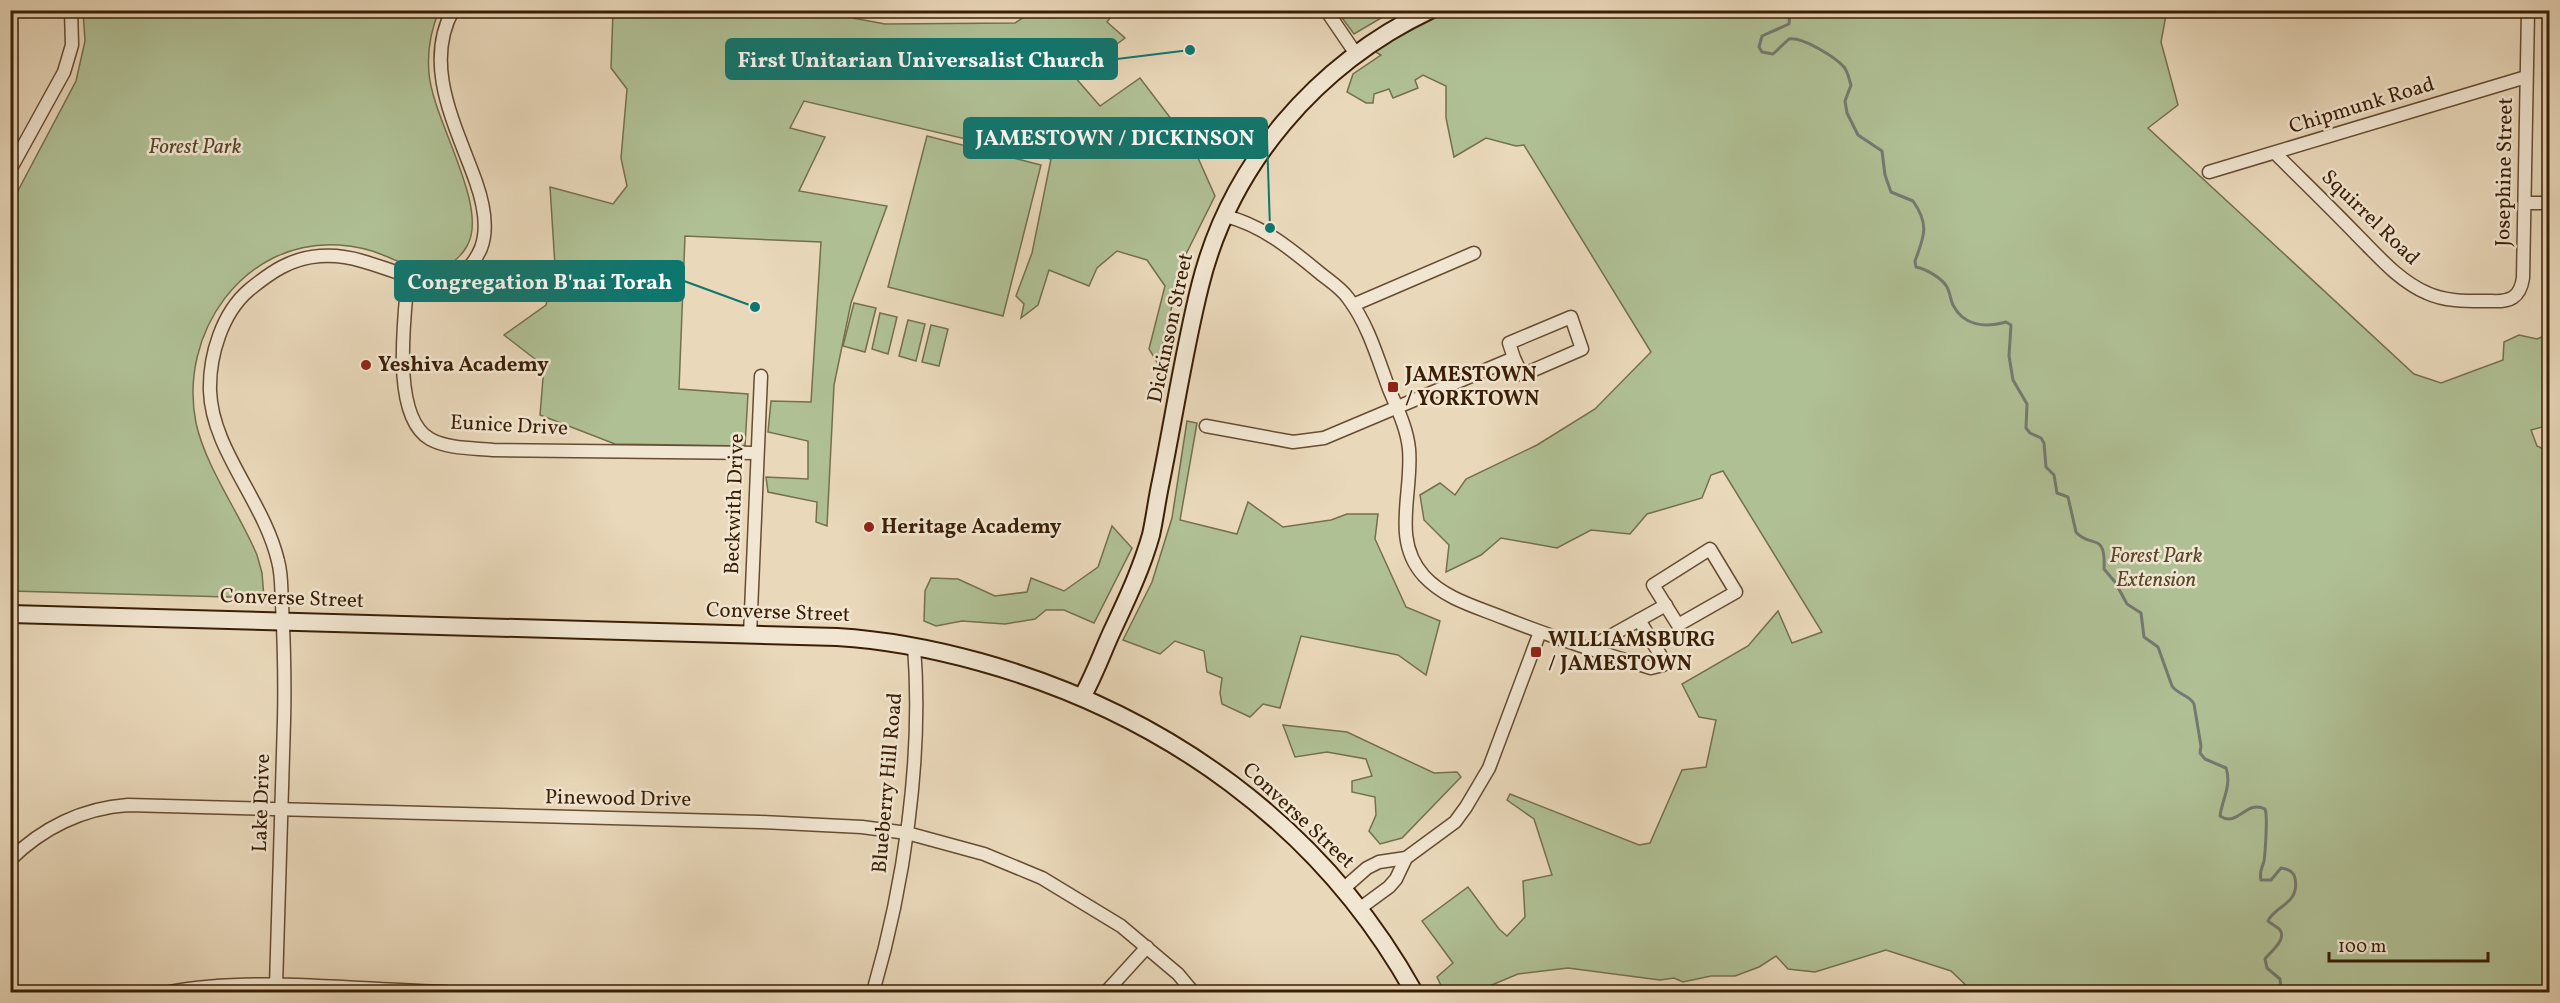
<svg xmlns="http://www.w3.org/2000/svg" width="2560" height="1003" font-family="Vollkorn,serif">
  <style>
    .green { fill: #b0c095; stroke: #756f4d; stroke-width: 1.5 }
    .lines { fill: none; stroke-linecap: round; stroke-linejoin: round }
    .stream { stroke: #747a70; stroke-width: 3 }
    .minor-casing { stroke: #664c32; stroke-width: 15 }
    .secondary-casing { stroke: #3a1e05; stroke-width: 20 }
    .minor { stroke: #f1e6d2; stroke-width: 12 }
    .secondary { stroke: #f1e6d2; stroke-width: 16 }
    .poi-dot { fill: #8f2418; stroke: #f1e6d2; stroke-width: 2 }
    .labels { text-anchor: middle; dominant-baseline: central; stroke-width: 5; stroke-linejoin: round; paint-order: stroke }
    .street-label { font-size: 21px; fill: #3a1e05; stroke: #f1e6d2 }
    .park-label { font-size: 21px; font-style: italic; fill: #584629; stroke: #f1e6d2 }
    .poi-label { font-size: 21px; font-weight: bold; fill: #3a1e05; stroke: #f1e6d2; text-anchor: start }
    .leader { fill: none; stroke: #0f766e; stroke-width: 2 }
    .callout-dot { fill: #0f766e; stroke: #f1e6d2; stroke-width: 2 }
    .callout { fill: #0f766e; stroke: #0f766e; stroke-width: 2 }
    .callout-label { font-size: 22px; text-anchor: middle; font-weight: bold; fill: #fff }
  </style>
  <rect width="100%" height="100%" fill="#e9d8ba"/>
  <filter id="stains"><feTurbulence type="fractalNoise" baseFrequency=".00333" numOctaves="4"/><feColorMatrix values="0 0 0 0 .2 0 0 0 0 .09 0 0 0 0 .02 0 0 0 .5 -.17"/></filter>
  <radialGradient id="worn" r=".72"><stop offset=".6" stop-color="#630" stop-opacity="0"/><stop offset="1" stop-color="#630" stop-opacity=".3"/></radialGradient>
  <!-- green -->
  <g class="green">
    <path d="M83 11H439C431 30 427 51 429 73 432 119 490 207 467 246 459 260 446 269 430 269 412 270 399 261 383 255 369 249 353 246 339 245 243 239 178 334 196 423 206 468 239 512 257 555L262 573 264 598 11 591V204L76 81 85 41Z"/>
    <polygon points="848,11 853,18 885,24 1015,23 1033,11 1115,11 1107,22 1125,38 1074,76 1100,106 1140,78 1194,149 1215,196 1183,260 1158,364 1149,349 1165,286 1147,260 1117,251 1097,268 1089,286 1049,270 1038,305 1021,318 1024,304 1016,296 1032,253 1051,159 804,101 790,128 825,137 799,191 887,206 851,303 834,385 827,526 816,522 817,502 768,492 766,477 808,479 808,441 768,432 771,401 811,402 821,242 685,236 679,389 748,394 745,446 615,444 540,415 544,366 504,335 546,305 555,266 550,187 613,204 627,186 621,158 627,89 611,68 613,11"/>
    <polygon points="1337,11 1393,11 1354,34"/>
    <polygon points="1449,11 2288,11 2166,15 2161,42 2178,105 2148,128 2414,374 2441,383 2503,360 2504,342 2519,335 2537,339 2549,334 2549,425 2531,430 2537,446 2550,452 2549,992 1973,992 1951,971 1886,950 1815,972 1788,969 1776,956 1759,967 1735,976 1711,976 1683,982 1674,978 1660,980 1568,968 1518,974 1475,992 1444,992 1437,977 1453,963 1422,921 1468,887 1499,929 1507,936 1525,917 1523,881 1552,875 1534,819 1507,800 1510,794 1639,845 1650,843 1682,770 1706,767 1716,720 1699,717 1682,684 1748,646 1778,611 1792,643 1822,632 1723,471 1711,475 1702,498 1647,514 1630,534 1591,530 1557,548 1501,538 1481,555 1446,572 1449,545 1424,520 1420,495 1440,483 1455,495 1466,479 1537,445 1595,409 1651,352 1524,145 1516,146 1486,138 1454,157 1446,118 1446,86 1423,75 1415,80 1418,88 1393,98 1389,89 1374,94 1373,103 1366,103 1347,92 1353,74 1381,55 1372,50"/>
    <polygon points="927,136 1041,165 1003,316 888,287"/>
    <polygon points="854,303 876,308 865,352 843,346"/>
    <polygon points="880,313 897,317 888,354 872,349"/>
    <polygon points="908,320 925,324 916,361 899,356"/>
    <polygon points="931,325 948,329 939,366 922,362"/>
    <polygon points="1187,421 1197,423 1180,520 1237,534 1248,502 1283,527 1331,520 1347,514 1378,514 1375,539 1406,607 1440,621 1426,675 1398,655 1301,636 1280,708 1263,704 1250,717 1222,704 1220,693 1222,678 1207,672 1204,651 1175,641 1160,654 1123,640 1152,582 1172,518"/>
    <polygon points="1112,526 1132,548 1094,623 1064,610 1046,610 1035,619 1005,624 962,621 936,626 924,621 925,591 931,578 958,579 995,596 1027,592 1031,578 1064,591 1098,567"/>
    <polygon points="1283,725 1347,732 1434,773 1457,772 1461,777 1402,838 1380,844 1369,831 1376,815 1375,797 1352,792 1352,781 1372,776 1366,759 1327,752 1295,757"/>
  </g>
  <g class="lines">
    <!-- stream -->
    <g class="stream">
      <polyline points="1736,10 1743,14 1755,10"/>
      <path d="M1790 10 1789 24 1762 36 1759 47 1762 52 1773 54 1789 39C1803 37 1835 57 1844 67 1848 72 1849 79 1851 85L1845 101 1847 113 1858 135 1882 151 1885 175 1891 192 1913 201C1930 225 1924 237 1915 261L1916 267C1926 269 1942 278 1947 287 1950 292 1950 299 1953 305 1964 326 1985 328 2006 322L2011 325 2009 356 2013 380 2027 404 2026 428 2030 433 2041 438 2044 443 2046 467 2054 475 2057 493 2068 497 2076 532C2090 549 2106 530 2104 569L2115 582 2127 604 2141 613 2144 637 2158 647 2172 686C2178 695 2190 695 2194 704L2201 746 2200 753 2205 759 2226 768C2232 785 2222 800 2220 816 2238 828 2246 799 2265 809 2268 815 2265 855 2264 861 2262 869 2259 871 2261 880H2271L2281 868C2288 869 2294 871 2295 878 2300 905 2275 905 2268 921 2272 925 2277 926 2280 930 2287 940 2270 952 2265 959L2267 968 2280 979 2281 989 2289 992"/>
    </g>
    <!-- minor casing -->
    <g class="minor-casing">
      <g id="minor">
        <polyline points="1326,10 1356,54"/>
        <polyline points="2516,10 2538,10"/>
        <path d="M2275 153C2302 180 2330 207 2357 235 2378 256 2399 281 2427 293 2446 302 2470 301 2491 301 2510 302 2520 298 2523 278L2528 11"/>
        <polyline points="10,170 64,72 72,45 71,10"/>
        <polyline points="2209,172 2526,77"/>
        <polyline points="2525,203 2550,203"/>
        <path d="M1225 216C1262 225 1291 249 1321 274 1330 281 1341 288 1348 298 1368 324 1378 359 1389 389 1397 408 1407 428 1409 449 1413 493 1391 540 1424 576 1445 599 1477 607 1504 618 1552 637 1601 653 1651 668L1663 665 1661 656 1639 620"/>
        <path d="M408 276C405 315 390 416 430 439 448 449 474 448 493 450L757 453"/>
        <polyline points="1353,305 1474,253"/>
        <polyline points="1206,426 1293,442 1324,438 1514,358 1509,343 1571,317 1582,349 1522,375 1514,358"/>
        <polygon points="1710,549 1736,592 1678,625 1653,585"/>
        <polyline points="750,635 761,376"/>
        <polyline points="1587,649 1666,605"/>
        <path d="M10 860C42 828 83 808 128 805L760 822 862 827 907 833 984 854 1042 878 1121 926 1178 974 1193 992"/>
        <polyline points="1343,889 1367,868 1379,862 1406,858 1455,822 1466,807 1489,768 1540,632"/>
        <polyline points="1359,909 1389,887 1396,879 1406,858"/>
        <path d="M276 986C279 897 282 809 284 721 285 681 284 643 282 604 281 590 282 575 278 561 264 501 212 450 210 391 209 356 222 313 249 290 271 272 291 258 320 256 334 255 349 257 362 261 403 272 457 305 481 248 489 227 483 202 476 182 457 128 422 66 453 10"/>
        <path d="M169 992C253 976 359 990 446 992"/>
        <path d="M873 992C904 886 923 758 914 646"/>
        <polyline points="1106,992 1147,947"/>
      </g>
    </g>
    <!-- secondary casing -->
    <g class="secondary-casing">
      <g id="secondary">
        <path d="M10 614 837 637C886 640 933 649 980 662 1164 713 1321 825 1414 992"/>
        <path d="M1082 697C1095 674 1103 650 1114 627 1128 597 1142 567 1151 535 1155 517 1157 499 1161 481 1174 417 1184 350 1200 286 1230 164 1317 64 1430 10"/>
      </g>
    </g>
    <!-- minor -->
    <use href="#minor" class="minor"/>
    <!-- secondary -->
    <use href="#secondary" class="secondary"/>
  </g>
  <!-- markers -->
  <g class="poi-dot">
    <circle cx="366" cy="365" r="6"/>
    <rect x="1387" y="381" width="12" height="12" rx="3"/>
    <circle cx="869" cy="527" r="6"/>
    <rect x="1530" y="646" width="12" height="12" rx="3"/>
  </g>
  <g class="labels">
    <!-- street labels -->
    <g class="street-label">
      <text transform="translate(2362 106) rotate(-17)">Chipmunk Road</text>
      <text transform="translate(2505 172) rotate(-89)">Josephine Street</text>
      <text transform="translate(2370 218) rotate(44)">Squirrel Road</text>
      <text transform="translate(1171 328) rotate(-78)">Dickinson Street</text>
      <text transform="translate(509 426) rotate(3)">Eunice Drive</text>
      <text transform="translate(735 504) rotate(-88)">Beckwith Drive</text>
      <text transform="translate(292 599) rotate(2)">Converse Street</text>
      <text transform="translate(778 613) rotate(2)">Converse Street</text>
      <text transform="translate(888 783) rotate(-85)">Blueberry Hill Road</text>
      <text transform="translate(618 799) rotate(1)">Pinewood Drive</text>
      <text transform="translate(262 803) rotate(-88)">Lake Drive</text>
      <text transform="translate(1298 816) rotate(43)">Converse Street</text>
    </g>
    <!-- park labels -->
    <g class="park-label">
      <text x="195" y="147">Forest Park</text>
      <text x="2156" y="556">Forest Park<tspan x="2156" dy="24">Extension</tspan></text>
    </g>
    <!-- poi labels -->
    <g class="poi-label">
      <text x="378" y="365">Yeshiva Academy</text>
      <text x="1405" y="375">JAMESTOWN<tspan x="1405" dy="24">/ YORKTOWN</tspan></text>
      <text x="881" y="527">Heritage Academy</text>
      <text x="1548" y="640">WILLIAMSBURG<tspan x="1548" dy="24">/ JAMESTOWN</tspan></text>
    </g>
  </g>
  <!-- callouts -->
  <path class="leader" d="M1190 50L1117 59M1270 228L1267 138M755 307L684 281"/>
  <g class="callout-dot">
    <circle cx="1190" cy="50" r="6"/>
    <circle cx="1270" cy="228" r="6"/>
    <circle cx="755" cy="307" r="6"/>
  </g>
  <g class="callout">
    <rect x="726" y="39" width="391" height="40" rx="6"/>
    <rect x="964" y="118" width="303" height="40" rx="6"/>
    <rect x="395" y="261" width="289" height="40" rx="6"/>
  </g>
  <g class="callout-label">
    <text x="921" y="67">First Unitarian Universalist Church</text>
    <text x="1115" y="145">JAMESTOWN / DICKINSON</text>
    <text x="540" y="289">Congregation B'nai Torah</text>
  </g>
  <!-- margin -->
  <rect width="2560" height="1003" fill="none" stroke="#e9d8ba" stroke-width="36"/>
  <rect x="12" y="12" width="2536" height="979" fill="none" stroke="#3a1e05" stroke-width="3"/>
  <rect x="18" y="18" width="2524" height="967" fill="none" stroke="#3a1e05" stroke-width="1.5"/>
  <!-- scale -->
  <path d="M2329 952v9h159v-9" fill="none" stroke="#3a1e05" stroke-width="3"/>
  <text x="2338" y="952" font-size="18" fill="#3a1e05" stroke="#f1e6d2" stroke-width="4.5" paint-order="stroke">100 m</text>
  <rect width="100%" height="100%" filter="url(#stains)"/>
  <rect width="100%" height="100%" fill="url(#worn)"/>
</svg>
